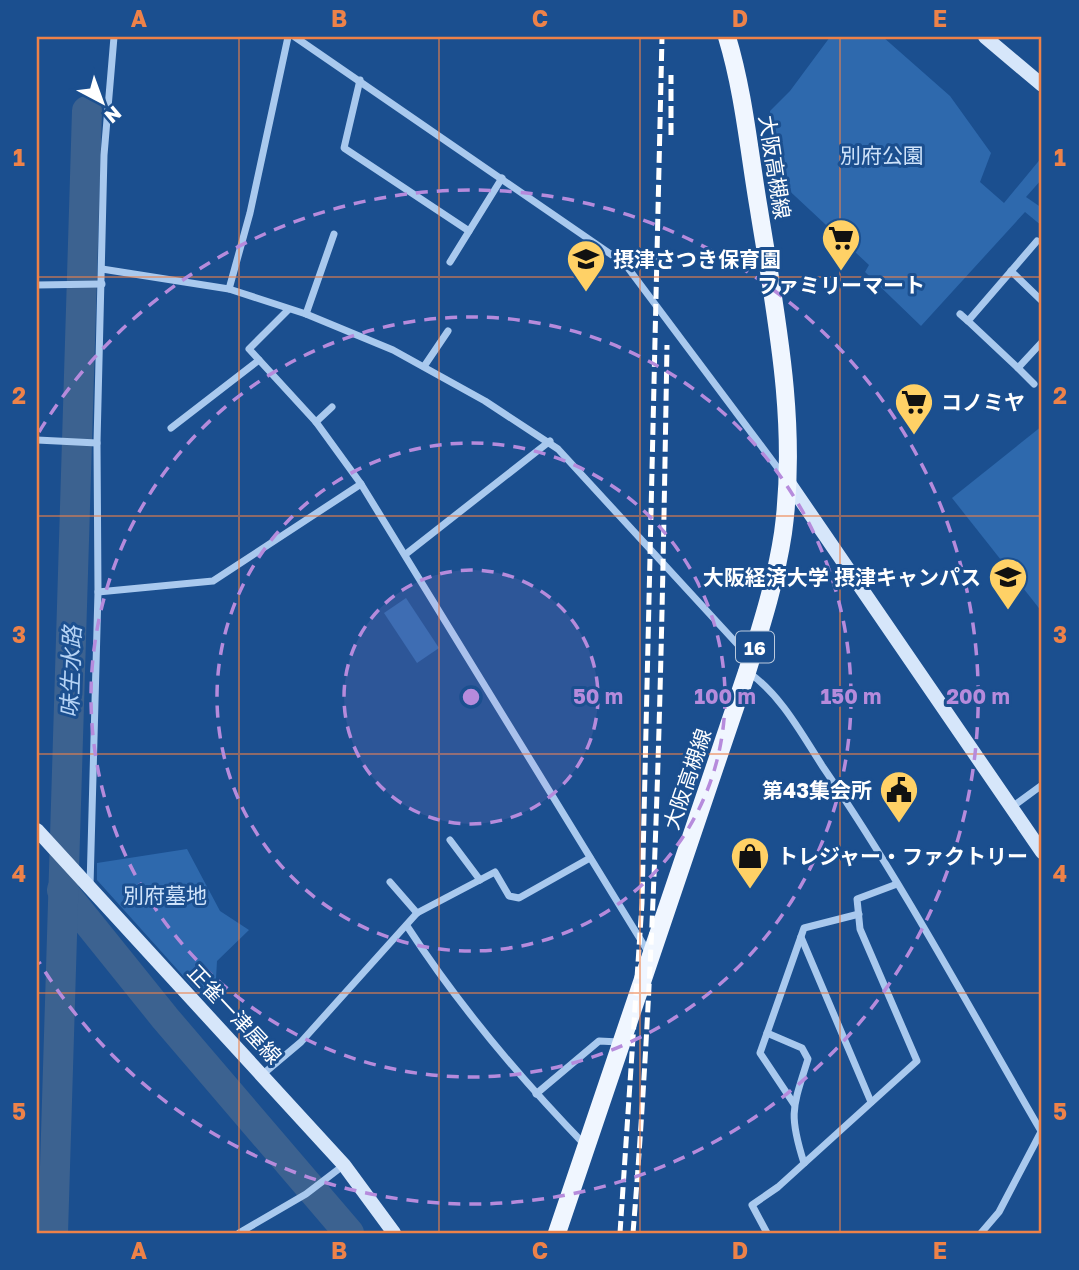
<svg xmlns="http://www.w3.org/2000/svg" width="1079" height="1270" font-family="'Golos Text','Noto Sans JP',sans-serif">
  <style>
    .green { fill: #2e69ad }
    .lines { fill: none; stroke-linecap: round; stroke-linejoin: round }
    .river { stroke: #3c6290; stroke-width: 30 }
    .street { stroke: #a9c9ee; stroke-width: 7 }
    .secondary { stroke: #d6e6fa; stroke-width: 14 }
    .primary { stroke: #f0f6ff; stroke-width: 18 }
    .rail { stroke: #fff; stroke-width: 5; stroke-dasharray: 12 5; stroke-linecap: butt }
    .grid { fill: none; stroke: #ee8249; stroke-width: 2; stroke-opacity: 0.55 }
    .ring { fill: none; stroke: #b68bdc; stroke-width: 3.5; stroke-dasharray: 12 9 }
    .labels { text-anchor: middle; dominant-baseline: central; stroke-width: 6; stroke-linejoin: round; paint-order: stroke }
    .shield { fill: #1b4f8f; stroke: #bbcadd; stroke-width: 2 }
    .shield-label { font-size: 19px; font-weight: bold; fill: #fff }
    .park-label { font-size: 21px; fill: #cfe3fa; stroke: #1b4f8f }
    .street-label { font-size: 21px; fill: #fff; stroke: #1b4f8f }
    .poi-label { font-size: 21px; font-weight: bold; fill: #fff; stroke: #1b4f8f; text-anchor: start }
    .water-label { font-size: 23px; font-style: italic; fill: #b5d3f5; stroke: #1b4f8f }
    .centre { fill: #b68bdc; stroke: #1b4f8f; stroke-width: 3.5 }
    .ring-label { font-size: 21px; text-anchor: middle; font-weight: bold; fill: #b68bdc; stroke: #1b4f8f; stroke-width: 6; stroke-linejoin: round; paint-order: stroke }
    .neatline { fill: none; stroke: #ee8249; stroke-width: 2.5 }
    .grid-label { font-size: 23px; text-anchor: middle; font-weight: bold; fill: #ee8249 }
  </style>
  <rect width="100%" height="100%" fill="#1b4f8f"/>
  <!-- green -->
  <g class="green">
    <polygon points="830,37 883,37 950,96 991,153 980,182 1004,203 1042,157 1042,179 1026,197 1042,208 1042,226 1025,212 921,326 865,272 869,265 781,183 770,111 790,91"/>
    <polygon points="1042,426 1042,612 952,498"/>
    <polygon points="406,598 439,648 417,663 384,613"/>
    <polygon points="187,849 220,911 249,930 217,961 215,997 211,1000 203,998 97,880 97,863"/>
  </g>
  <g class="lines">
    <!-- river -->
    <g class="river">
      <polyline points="62,890 165,1018 349,1233"/>
      <polyline points="53,1233 87,111"/>
    </g>
    <!-- street -->
    <g class="street">
      <polyline points="295,37 625,264 783,475"/>
      <polyline points="360,80 344,148 469,231"/>
      <polyline points="1037,241 968,321 1018,368 1042,342"/>
      <polyline points="450,262 502,178"/>
      <polyline points="102,269 229,289 306,314 393,350 485,401 558,449 751,659"/>
      <polyline points="1011,271 1042,301"/>
      <polyline points="37,285 102,284"/>
      <polyline points="229,289 250,213 288,37"/>
      <polyline points="288,310 249,349 316,422 361,484"/>
      <polyline points="306,314 334,234"/>
      <polyline points="960,314 968,321"/>
      <polyline points="425,365 448,331"/>
      <polyline points="1018,368 1034,384"/>
      <polyline points="316,422 332,407"/>
      <polyline points="171,428 259,360"/>
      <polyline points="37,440 97,443"/>
      <polyline points="406,554 550,441"/>
      <polyline points="98,592 213,581 361,484 650,955"/>
      <path d="M748 672C781 695 801 733 823 767 903 884 970 1009 1041 1131"/>
      <polyline points="1012,807 1042,785"/>
      <polyline points="450,840 480,880"/>
      <polyline points="390,882 417,913"/>
      <polyline points="90,886 98,592 97,443 104,155 114,37"/>
      <path d="M407 926C459 1006 519 1077 585 1145"/>
      <polyline points="801,937 871,1102"/>
      <path d="M767 1033 802 1048 808 1059C793 1107 788 1113 804 1163"/>
      <polyline points="263,1074 301,1042 417,913 495,872 509,896 519,898 590,858"/>
      <polyline points="536,1094 599,1041 619,1042"/>
      <polyline points="794,1104 760,1053 804,928 859,914"/>
      <polyline points="239,1233 306,1194 344,1165"/>
      <polyline points="767,1233 752,1205 778,1187 917,1061 860,929 857,899 897,884"/>
      <polyline points="981,1233 999,1212 1042,1130"/>
    </g>
    <!-- secondary -->
    <g class="secondary">
      <polyline points="985,37 1042,85"/>
      <polyline points="787,480 1042,852"/>
      <polyline points="37,830 344,1165 394,1233"/>
    </g>
    <!-- primary -->
    <path class="primary" d="M557 1233 747 672C761 627 776 580 783 533 798 424 776 316 759 210 749 152 744 93 727 37"/>
    <!-- rail -->
    <g class="rail">
      <polyline points="671,135 671,75"/>
      <polyline points="620,1233 642,903 662,37"/>
      <path d="M633 1233C657 938 662 641 667 345"/>
    </g>
  </g>
  <!-- grid -->
  <path class="grid" d="M239 37V1233M439 37V1233M640 37V1233M840 37V1233M37 277H1042M37 516H1042M37 754H1042M37 993H1042"/>
  <!-- distance rings -->
  <circle cx="471" cy="697" r="127" fill="#b68bdc" fill-opacity=".12"/>
  <g class="ring">
    <circle cx="471" cy="697" r="127"/>
    <circle cx="471" cy="697" r="254"/>
    <circle cx="471" cy="697" r="380"/>
    <path d="M39 432A507 507 0 1 1 39 962"/>
  </g>
  <!-- icons -->
  <defs>
    <g id="supermarket-pin" transform="scale(2.0125)"><path d="M0 17L-7.5 6A9.5 9.5 0 1 1 7.5 6Z" fill="#ffd166" stroke="#1b4f8f"/><path d="M-6-5.5h2.5l.6 2H6L4.5 2H-2.5L-4.4-4H-6ZM-1.5 3.2a1.3 1.3 0 1 0 .1 0ZM3 3.2a1.3 1.3 0 1 0 .1 0Z" fill="#111"/></g>
    <g id="school-pin" transform="scale(2.0125)"><path d="M0 17L-7.5 6A9.5 9.5 0 1 1 7.5 6Z" fill="#ffd166" stroke="#1b4f8f"/><path d="M0-5L7-2L0 1L-7-2ZM-4 1L0 2.5L4 1V4Q0 6-4 4Z" fill="#111"/></g>
    <g id="university-pin" transform="scale(2.0125)"><path d="M0 17L-7.5 6A9.5 9.5 0 1 1 7.5 6Z" fill="#ffd166" stroke="#1b4f8f"/><path d="M0-5L7-2L0 1L-7-2ZM-4 1L0 2.5L4 1V4Q0 6-4 4Z" fill="#111"/></g>
    <g id="civic-pin" transform="scale(2.0125)"><path d="M0 17L-7.5 6A9.5 9.5 0 1 1 7.5 6Z" fill="#ffd166" stroke="#1b4f8f"/><path d="M-.6-6.5H3V-4.5H.6V-3L4-1V1h2V6H-6V1h2V-1L-.6-3ZM-1.2 2.5V6h2.4V2.5Z" fill="#111"/></g>
    <g id="shop-pin" transform="scale(2.0125)"><path d="M0 17L-7.5 6A9.5 9.5 0 1 1 7.5 6Z" fill="#ffd166" stroke="#1b4f8f"/><path d="M-5-2.5h2.3a2.7 3.5 0 0 1 5.4 0H5L5.5 6h-11ZM-1.5-2.5h3a1.5 2.3 0 0 0-3 0Z" fill="#111"/></g>
  </defs>
  <g fill-rule="evenodd">
    <use href="#supermarket-pin" x="841" y="238"/>
    <use href="#school-pin" x="586" y="259"/>
    <use href="#supermarket-pin" x="914" y="402"/>
    <use href="#university-pin" x="1008" y="577"/>
    <use href="#civic-pin" x="899" y="790"/>
    <use href="#shop-pin" x="750" y="856"/>
  </g>
  <g class="labels">
    <!-- shield labels -->
    <rect class="shield" x="736" y="631.5" width="38" height="31" rx="5"/>
    <g class="shield-label">
      <text x="755" y="647">16</text>
    </g>
    <!-- park labels -->
    <g class="park-label">
      <text x="882" y="155">別府公園</text>
      <text x="165" y="895">別府墓地</text>
    </g>
    <!-- street labels -->
    <g class="street-label">
      <text transform="translate(775 167) rotate(81)">大阪高槻線</text>
      <text transform="translate(687 779) rotate(-71)">大阪高槻線</text>
      <text transform="translate(235 1014) rotate(47)">正雀一津屋線</text>
    </g>
    <!-- poi labels -->
    <g class="poi-label">
      <text x="613" y="259">摂津さつき保育園</text>
      <text x="841" y="285" text-anchor="middle">ファミリーマート</text>
      <text x="941" y="402">コノミヤ</text>
      <text x="981" y="577" text-anchor="end">大阪経済大学 摂津キャンパス</text>
      <text x="872" y="790" text-anchor="end">第43集会所</text>
      <text x="777" y="856">トレジャー・ファクトリー</text>
    </g>
    <!-- water labels -->
    <g class="water-label">
      <text transform="translate(70 672) rotate(-88)">味生水路</text>
    </g>
  </g>
  <circle cx="471" cy="697" r="10" class="centre"/>
  <g class="ring-label">
    <text x="598" y="704">50 m</text>
    <text x="725" y="704">100 m</text>
    <text x="851" y="704">150 m</text>
    <text x="978" y="704">200 m</text>
  </g>
  <!-- border -->
  <rect width="1079" height="1270" fill="none" stroke="#1b4f8f" stroke-width="77"/>
  <!-- north arrow -->
  <g transform="translate(102 102) rotate(139)" stroke="#1b4f8f" stroke-width="5" paint-order="stroke">
  <path d="M0-5L12 26L0 18L-12 26Z" fill="#ffffff"/>
  <text y="-10" font-size="19" font-weight="bold" text-anchor="middle" fill="#ffffff">N</text>
  </g>
  <rect x="38" y="38" width="1002" height="1194" class="neatline"/>
  <g class="grid-label">
    <text x="139" y="27">A</text>
    <text x="339" y="27">B</text>
    <text x="540" y="27">C</text>
    <text x="740" y="27">D</text>
    <text x="940" y="27">E</text>
    <text x="19" y="166">1</text>
    <text x="1060" y="166">1</text>
    <text x="19" y="404">2</text>
    <text x="1060" y="404">2</text>
    <text x="19" y="643">3</text>
    <text x="1060" y="643">3</text>
    <text x="19" y="882">4</text>
    <text x="1060" y="882">4</text>
    <text x="19" y="1120">5</text>
    <text x="1060" y="1120">5</text>
    <text x="139" y="1259">A</text>
    <text x="339" y="1259">B</text>
    <text x="540" y="1259">C</text>
    <text x="740" y="1259">D</text>
    <text x="940" y="1259">E</text>
  </g>
</svg>
